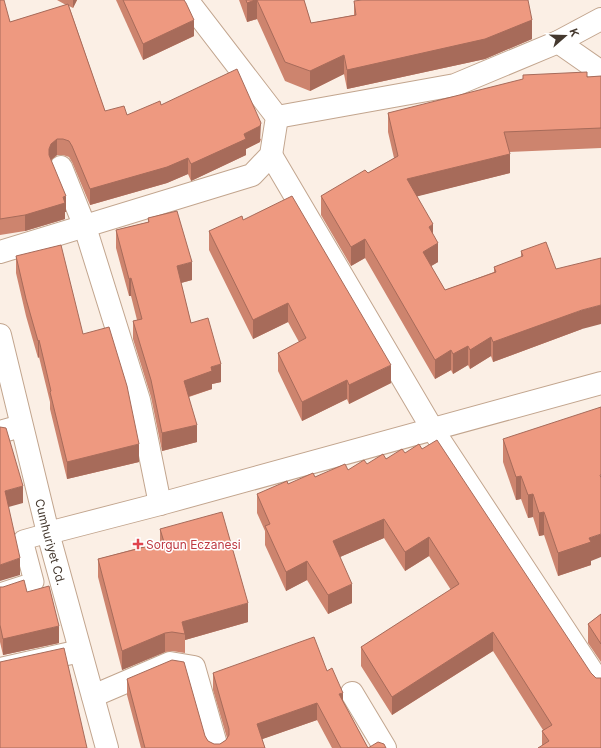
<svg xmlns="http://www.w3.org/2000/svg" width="601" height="748" font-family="Inter,sans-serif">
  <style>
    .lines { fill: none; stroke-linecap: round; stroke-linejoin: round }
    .pedestrian-casing { stroke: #c2a58e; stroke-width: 21 }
    .minor-casing { stroke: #c2a58e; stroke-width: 24 }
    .secondary-casing { stroke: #c2a58e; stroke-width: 24 }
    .pedestrian { stroke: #fff; stroke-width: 19 }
    .minor { stroke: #fff; stroke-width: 22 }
    .secondary { stroke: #fff; stroke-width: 22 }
    .wall { fill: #cd846e }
    .shaded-wall { fill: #a76b5a }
    .building { fill: #ee9980; stroke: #a76b5a }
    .health-dot { fill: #e0444e; stroke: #fff; stroke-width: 1.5 }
    .labels { text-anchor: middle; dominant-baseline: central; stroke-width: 3; stroke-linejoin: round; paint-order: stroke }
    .street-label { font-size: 12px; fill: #44382e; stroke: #fff }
    .health-label { font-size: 12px; fill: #be3a42; stroke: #fff; text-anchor: start }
  </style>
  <rect width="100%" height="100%" fill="#fbefe5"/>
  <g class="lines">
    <!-- pedestrian casing -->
    <g class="pedestrian-casing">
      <polyline id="pedestrian" points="0,593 34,582 23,540 48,533"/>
    </g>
    <!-- minor casing -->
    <g class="minor-casing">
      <g id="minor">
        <polyline points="558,42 601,72"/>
        <polyline points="277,117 455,85 558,42 601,19"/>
        <polyline points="271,155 433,430 601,685"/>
        <polyline points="61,167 85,227 139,400 160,504"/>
        <polyline points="0,252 252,175 271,155 277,117 187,0"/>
        <polyline points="0,432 21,426"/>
        <polyline points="0,669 80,651"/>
        <polyline points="352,693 385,748"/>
        <polyline points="93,696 170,663 194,667 217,748"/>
      </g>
    </g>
    <!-- secondary casing -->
    <g class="secondary-casing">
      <g id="secondary">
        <path id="s1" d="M0 335 48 533 107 748"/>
        <polyline points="48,533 160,504 601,383"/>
      </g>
    </g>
    <!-- pedestrian -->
    <use href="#pedestrian" class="pedestrian"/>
    <!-- minor -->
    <use href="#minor" class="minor"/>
    <!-- secondary -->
    <use href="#secondary" class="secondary"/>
  </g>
  <!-- wall -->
  <g class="wall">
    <polygon points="0,0 10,22 66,5 57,0 77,0 73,8 69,6 105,111 127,115 161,105 261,139 260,142 246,149 246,155 191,181 188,174 167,183 90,205 72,162 69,157 63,155 57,155 51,160 66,212 65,212 65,219 25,231 0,235"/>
    <polygon points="116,0 184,0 194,36 143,60"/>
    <polygon points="239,0 304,0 311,23 354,15 354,1 532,39 485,59 347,89 344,74 310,91 285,81 257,19 247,22"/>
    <polygon points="601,76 601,148 509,152 510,173 417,196 433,235 438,262 431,266 445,290 494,272 494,267 521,257 521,251 556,269 582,329 493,362 491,356 470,369 468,365 453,374 451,370 435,379 365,258 351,266 321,215 321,196 368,173 394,158 388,132 388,113 587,77"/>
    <polygon points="148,218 192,280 181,283 191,323 221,382 212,384 212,389 189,397 197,442 162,451 151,397 133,339 133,321 137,320 131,296 129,296 116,248 116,230 148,222"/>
    <polygon points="243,220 391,383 349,404 347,399 302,421 278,371 278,353 299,342 288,322 253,339 209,250 209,231"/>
    <polygon points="16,256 83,334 139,462 67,479 50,409 50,402 39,357 38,358 26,316 16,273"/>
    <polygon points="503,439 591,561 591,565 558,576 544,535 539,536 533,517 528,518 521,499 516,500 503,462"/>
    <polygon points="405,453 601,748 542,746 542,731 543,730 493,651 392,715 361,666 361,647 451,590 429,556 405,571 384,538 340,557 352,603 328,614 307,580 286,591 265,545 265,531 257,513 257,494 288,484 315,477 348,470"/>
    <polygon points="160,529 248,622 185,640 185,653 172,651 165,652 122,670 98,577 98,559 160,542"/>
    <polygon points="0,587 27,592 59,643 3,655 0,642"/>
    <polygon points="601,614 601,662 588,643 588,624"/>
    <polygon points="327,671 368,748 332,748 317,720 262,739 265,748 141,748 127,695 127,679 205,736 208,741 214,744 220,744 226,740 227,738 213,690 213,673"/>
  </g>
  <!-- shaded-wall -->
  <g class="shaded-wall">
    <polygon points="73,0 77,0 73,8"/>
    <polygon points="255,0 257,0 257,19 247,22 247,3"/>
    <polygon points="194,20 194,36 143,60 143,44"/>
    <polygon points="532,20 532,39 485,59 347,89 347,70"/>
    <polygon points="344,55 344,74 310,91 310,71"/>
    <polygon points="261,123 260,142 246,149 246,155 191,181 191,164 244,134"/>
    <polygon points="57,139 57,155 51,160 49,165 49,149 51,144"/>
    <polygon points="510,154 510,173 407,199 407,179"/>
    <polygon points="188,158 188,174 167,183 90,205 90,189"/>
    <polygon points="66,196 66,212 65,212 65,219 25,231 25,215"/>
    <polygon points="433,224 433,244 429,227"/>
    <polygon points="365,239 365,258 351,266 351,247"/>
    <polygon points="438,243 438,262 423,271 423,252"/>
    <polygon points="192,262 192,280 177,284 177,266"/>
    <polygon points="131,278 131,296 129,296 129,279"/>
    <polygon points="288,303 288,322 253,339 253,320"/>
    <polygon points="601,305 601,324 582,329 493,362 493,342 582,310"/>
    <polygon points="491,337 491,356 470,369 470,350"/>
    <polygon points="39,340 39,357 38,358 38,341"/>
    <polygon points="468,346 468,365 453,374 453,354"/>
    <polygon points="451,350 451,370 435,379 435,360"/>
    <polygon points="221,364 221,382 212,384 212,389 184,398 184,381 211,367"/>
    <polygon points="391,365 391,383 349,404 349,385"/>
    <polygon points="347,380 347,399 302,421 302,402"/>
    <polygon points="197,425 197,442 162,451 162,433"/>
    <polygon points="139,444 139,462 67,479 67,462"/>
    <polygon points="521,476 521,499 516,500 516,477"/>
    <polygon points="23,486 23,503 5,508 5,491"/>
    <polygon points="533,494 533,517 528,518 528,495"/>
    <polygon points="544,512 544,535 539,536 539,513"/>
    <polygon points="384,519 384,538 333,560 333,541"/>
    <polygon points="601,534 601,557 591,561 591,565 558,576 558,553 589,538"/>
    <polygon points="429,537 429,556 405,571 405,552"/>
    <polygon points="20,558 20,575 0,581 0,565"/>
    <polygon points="307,561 307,580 286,591 286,572"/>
    <polygon points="352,584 352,603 328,614 328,595"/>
    <polygon points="248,603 248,622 185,640 185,634 182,622"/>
    <polygon points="59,626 59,643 3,655 3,639"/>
    <polygon points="493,632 493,651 392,715 392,697"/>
    <polygon points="165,633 165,652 122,670 122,651"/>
    <polygon points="343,693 343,709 339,694"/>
    <polygon points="317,703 317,720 257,741 257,724"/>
  </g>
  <!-- building -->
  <g class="building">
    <polygon points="0,0 4,0 10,22 68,4 105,111 124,106 127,115 160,101 161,105 237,69 261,123 260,126 244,134 246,139 191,164 188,158 167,167 90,189 72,146 69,141 63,139 57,139 51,144 49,149 49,155 66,196 63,197 65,203 25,215 0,219"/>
    <polygon points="123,0 184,0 186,3 194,20 143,44"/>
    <polygon points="246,0 255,0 247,3"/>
    <polygon points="257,0 304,0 311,23 356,15 354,1 362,0 528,0 532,20 485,39 347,70 344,55 310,71 285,62"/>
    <polygon points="587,72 587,77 601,76 601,128 504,132 510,154 407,179 433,224 429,227 438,243 423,252 445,290 496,272 494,267 523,256 521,251 546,242 556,269 601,258 601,305 582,310 493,342 491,337 470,350 468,346 453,354 451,350 435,360 365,239 351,247 321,196 365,170 368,173 398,156 388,113 523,79 523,75"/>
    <polygon points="292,196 391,365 349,385 347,380 302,402 278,353 306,338 288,303 253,320 209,231 242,216 243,220"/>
    <polygon points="177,211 192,262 177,266 191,323 208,318 221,364 211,367 212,371 184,381 197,425 162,433 151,380 133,321 142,319 131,278 129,279 116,230 149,222 148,218"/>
    <polygon points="61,245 83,334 109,327 127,386 139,444 67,462 50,392 51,391 39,340 38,341 26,299 16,256"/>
    <polygon points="601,407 601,475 600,475 601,478 601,534 589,538 591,542 558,553 544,512 539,513 533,494 528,495 521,476 516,477 503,439"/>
    <polygon points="0,427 6,428 23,486 5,491 20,558 0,565"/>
    <polygon points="437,440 591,673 596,678 601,678 601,748 538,748 549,741 542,731 552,725 493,632 392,697 361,647 459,584 429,537 405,552 384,519 333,541 352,584 328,595 307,561 286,572 265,526 270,524 257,494 287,481 288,484 313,473 315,477 345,464 348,470 364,460 367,464 383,454 386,459 402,449 405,453 419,444 422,449"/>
    <polygon points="222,512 248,603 182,622 185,634 172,632 165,633 122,651 98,559 164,542 160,529"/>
    <polygon points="24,580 27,592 49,586 59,626 3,639 0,625 0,587 3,587"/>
    <polygon points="601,614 601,644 588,624"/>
    <polygon points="314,637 327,671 332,668 343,693 339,694 368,748 341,748 317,703 257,724 265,748 145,748 127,679 172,660 184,662 205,736 208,741 214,744 220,744 226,740 229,735 229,729 213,673"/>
    <polygon points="64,648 87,748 0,748 0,662"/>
    <polygon points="378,742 384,744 386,748 368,748"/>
  </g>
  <!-- markers -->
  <path class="health-dot" d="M136 538h4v4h4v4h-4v4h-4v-4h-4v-4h4z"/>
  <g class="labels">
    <!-- street labels -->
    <g class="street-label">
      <text stroke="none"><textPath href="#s1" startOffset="213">Cumhuriyet Cd.</textPath></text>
    </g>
    <!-- health labels -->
    <g class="health-label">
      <text x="146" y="544">Sorgun Eczanesi</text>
    </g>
  </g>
  <!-- north arrow -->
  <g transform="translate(565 36) rotate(70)" stroke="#ffffff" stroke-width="3" paint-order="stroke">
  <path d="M0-3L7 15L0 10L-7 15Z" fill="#44382e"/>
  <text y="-6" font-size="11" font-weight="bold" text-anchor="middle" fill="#44382e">K</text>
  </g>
</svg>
